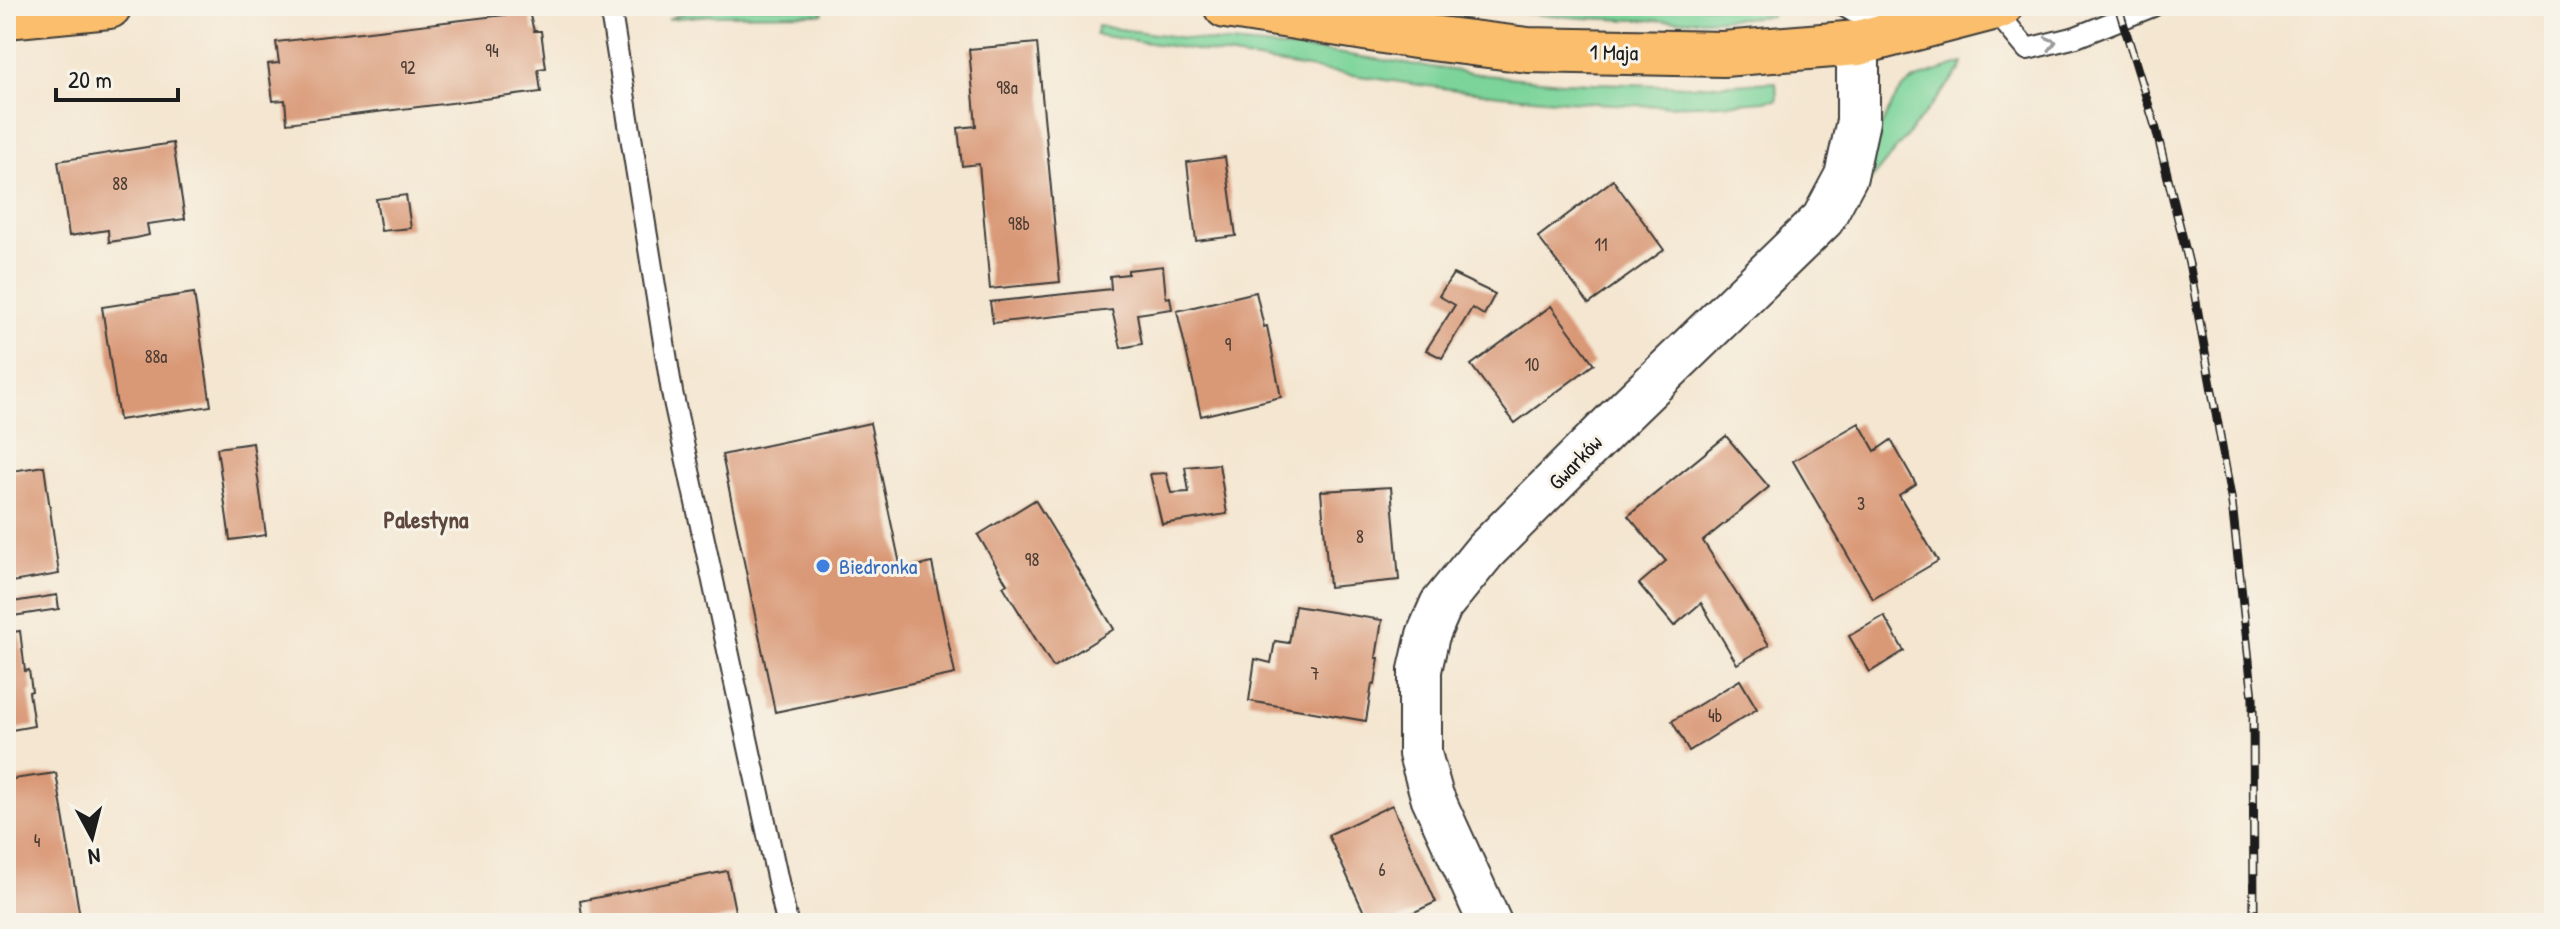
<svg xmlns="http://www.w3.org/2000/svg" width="2560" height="929" font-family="'Patrick Hand',sans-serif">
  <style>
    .green { fill: #7bd49a; stroke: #4c785b; stroke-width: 2 }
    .building { fill: #d99876 }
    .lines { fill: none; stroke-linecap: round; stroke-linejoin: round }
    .service-casing { stroke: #3c3a37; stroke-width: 24 }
    .minor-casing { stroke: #3c3a37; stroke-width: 46 }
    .primary-casing { stroke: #3c3a37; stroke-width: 48 }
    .service { stroke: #fff; stroke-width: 20 }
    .minor { stroke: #fff; stroke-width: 42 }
    .primary { stroke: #fabe6d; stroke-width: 44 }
    .rail-casing { stroke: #1c1c1c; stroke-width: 9 }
    .rail { stroke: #f7f3e8; stroke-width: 6; stroke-dasharray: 18; stroke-linecap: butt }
    .oneway { stroke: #999 }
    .shop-dot { fill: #3f7fe0; stroke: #f7f3e8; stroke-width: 3 }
    .labels { text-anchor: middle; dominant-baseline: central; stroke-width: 6; stroke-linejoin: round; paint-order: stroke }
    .number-label { font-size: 18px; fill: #4b3b32 }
    .street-label { font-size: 22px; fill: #1c1c1c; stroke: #f7f3e8 }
    .shop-label { font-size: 22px; fill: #366cbe; stroke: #f7f3e8; text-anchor: start }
    .neighbourhood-label { font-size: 24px; font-weight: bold; fill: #5e473c; stroke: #f7f3e8 }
  </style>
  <rect width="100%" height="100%" fill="#f7f3e8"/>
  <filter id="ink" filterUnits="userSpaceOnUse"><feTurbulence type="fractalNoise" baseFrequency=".0125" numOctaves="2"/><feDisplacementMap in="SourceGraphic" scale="16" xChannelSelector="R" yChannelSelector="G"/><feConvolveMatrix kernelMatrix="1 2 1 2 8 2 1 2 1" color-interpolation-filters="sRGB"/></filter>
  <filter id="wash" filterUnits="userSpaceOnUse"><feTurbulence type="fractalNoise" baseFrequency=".006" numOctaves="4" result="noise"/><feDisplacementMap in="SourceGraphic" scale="32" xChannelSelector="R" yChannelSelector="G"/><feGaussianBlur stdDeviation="1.8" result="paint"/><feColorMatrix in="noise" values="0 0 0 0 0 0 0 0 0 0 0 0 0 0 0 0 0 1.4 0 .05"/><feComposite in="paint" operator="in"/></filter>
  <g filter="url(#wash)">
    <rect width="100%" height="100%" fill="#f4e6d0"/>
    <!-- green -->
    <g class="green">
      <polygon points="700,6 822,8 823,14 711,15 668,19"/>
      <path d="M1458 6H1775V10L1771 12V16C1666 25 1563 20 1458 6Z"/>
      <path d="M1097 26 1208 41 1329 52 1485 75 1562 82 1689 86 1776 82 1777 100C1729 104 1680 107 1632 105 1452 98 1274 60 1096 35Z"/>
      <path d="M1963 63 1961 69 1862 191H1857C1864 168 1890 95 1909 83 1924 74 1946 69 1963 63Z"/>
    </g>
    <g id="blocks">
      <!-- building -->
      <g class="building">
        <polygon points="529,12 534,31 541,31 546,68 538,69 541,92 287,123 285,100 273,101 268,64 279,63 276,42"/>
        <polygon points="1037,43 1060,282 990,289 979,164 962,166 958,128 976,126 969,49"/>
        <polygon points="173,143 185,219 147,224 149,235 136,238 109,242 108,230 69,236 58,161"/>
        <polygon points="1225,157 1236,236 1196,241 1187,162"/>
        <polygon points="1613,180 1664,250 1589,304 1538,237"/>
        <polygon points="406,195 411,228 381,231 376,199"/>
        <polygon points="1163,266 1166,298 1170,297 1172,309 1137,314 1142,344 1121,348 1112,310 993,323 990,302 1111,289 1110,276 1128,274 1128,270"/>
        <polygon points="1453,274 1495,294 1484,315 1472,308 1442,358 1426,350 1455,305 1439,296"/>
        <polygon points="1256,292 1264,327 1267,326 1281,397 1201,416 1177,311"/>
        <polygon points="194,293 211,406 119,420 102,307"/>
        <polygon points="1551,306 1594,364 1515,423 1471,365"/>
        <polygon points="870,423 901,569 932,563 955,674 775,712 722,455"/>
        <polygon points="1859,423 1875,451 1891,440 1916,484 1899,495 1938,561 1873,599 1793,461"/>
        <polygon points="1726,436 1769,487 1703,541 1769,645 1737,664 1701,603 1674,626 1639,584 1666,561 1628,516"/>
        <polygon points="253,443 266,535 230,540 217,448"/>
        <polygon points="1219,464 1227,514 1162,524 1150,474 1166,473 1171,493 1189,492 1185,467"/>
        <polygon points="44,466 59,574 6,583 6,472"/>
        <polygon points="1391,487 1399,580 1329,587 1321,491"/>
        <polygon points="1035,500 1114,629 1053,667 1003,586 1007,584 978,535"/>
        <polygon points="57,595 59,609 6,617 6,603"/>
        <polygon points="1295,606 1382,620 1376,658 1379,658 1375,685 1372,684 1366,721 1249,701 1255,659 1271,663 1275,641 1289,643"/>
        <polygon points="1884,616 1904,651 1870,672 1849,636"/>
        <polygon points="20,631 25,671 29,670 32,691 29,692 34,726 6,731 6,633"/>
        <polygon points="1740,680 1757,709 1689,751 1672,721"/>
        <polygon points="56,773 81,923 6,923 6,780"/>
        <polygon points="1392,805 1436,902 1391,923 1369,923 1328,835"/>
        <polygon points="727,871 736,916 701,923 583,923 580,901"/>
      </g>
    </g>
  </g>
  <g filter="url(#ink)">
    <use href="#blocks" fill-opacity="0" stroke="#3c3a37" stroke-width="2"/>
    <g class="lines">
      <!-- service casing -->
      <g class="service-casing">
        <g id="service">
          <polyline points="610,6 672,392 787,923"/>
          <polyline points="1844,6 1889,32"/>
          <polyline points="1993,8 2027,49 2076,37 2153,6"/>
        </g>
      </g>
      <!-- minor casing -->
      <g class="minor-casing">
        <polyline id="minor" points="1490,923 1432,796 1420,754 1420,670 1428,635 1441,605 1485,551 1624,412 1823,219 1846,176 1858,121 1858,43"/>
      </g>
      <!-- primary casing -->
      <g class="primary-casing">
        <g id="primary">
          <polyline points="1226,6 1415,36 1528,50 1723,54 1858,43 2000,6"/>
          <polyline points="6,16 109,6"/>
        </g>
      </g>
      <!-- service -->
      <use href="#service" class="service"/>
      <!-- minor -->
      <use href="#minor" class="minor"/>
      <!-- primary -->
      <use href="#primary" class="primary"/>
      <!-- rail casing -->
      <g class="rail-casing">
        <polyline id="rail" points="2118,6 2156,129 2190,268 2232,503 2253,698 2254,923"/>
      </g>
      <!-- rail -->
      <use href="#rail" class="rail"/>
    </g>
    <!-- one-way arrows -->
    <defs><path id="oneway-chevron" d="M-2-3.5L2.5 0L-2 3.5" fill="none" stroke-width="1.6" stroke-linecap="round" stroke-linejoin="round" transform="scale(2)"/></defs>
    <use class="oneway" href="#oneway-chevron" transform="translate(2051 43) rotate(-14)"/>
  </g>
  <!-- markers -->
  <circle class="shop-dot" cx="823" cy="566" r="8"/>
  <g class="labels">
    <!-- number labels -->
    <g class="number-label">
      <text x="492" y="50">94</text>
      <text x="408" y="67">92</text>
      <text x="1007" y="87">98a</text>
      <text x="120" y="183">88</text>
      <text x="1019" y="223">98b</text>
      <text x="1601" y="244">11</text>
      <text x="1228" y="344">9</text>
      <text x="156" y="356">88a</text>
      <text x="1532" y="364">10</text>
      <text x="1861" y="503">3</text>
      <text x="1360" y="536">8</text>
      <text x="1032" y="559">98</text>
      <text x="1315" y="673">7</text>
      <text x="1715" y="715">4b</text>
      <text x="37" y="840">4</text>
      <text x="1382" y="869">6</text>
    </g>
    <!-- street labels -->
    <g class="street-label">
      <text transform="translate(1614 52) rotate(1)">1 Maja</text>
      <text transform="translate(1575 462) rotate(-46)">Gwarków</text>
    </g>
    <!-- shop labels -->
    <g class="shop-label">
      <text x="839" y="566">Biedronka</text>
    </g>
    <!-- neighbourhood labels -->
    <g class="neighbourhood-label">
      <text x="426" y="519">Palestyna</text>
    </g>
  </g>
  <!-- margin -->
  <rect width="2560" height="929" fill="none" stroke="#f7f3e8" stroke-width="32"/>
  <!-- north arrow -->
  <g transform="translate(92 837) rotate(173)" stroke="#f7f3e8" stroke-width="6" paint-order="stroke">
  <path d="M0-6L14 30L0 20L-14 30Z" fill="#1c1c1c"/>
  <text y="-12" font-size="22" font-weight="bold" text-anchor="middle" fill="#1c1c1c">N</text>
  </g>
  <!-- scale -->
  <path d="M56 88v12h122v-12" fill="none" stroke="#1c1c1c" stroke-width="4"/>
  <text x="68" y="88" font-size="24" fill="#1c1c1c" stroke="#f7f3e8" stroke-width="6" paint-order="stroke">20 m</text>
</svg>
